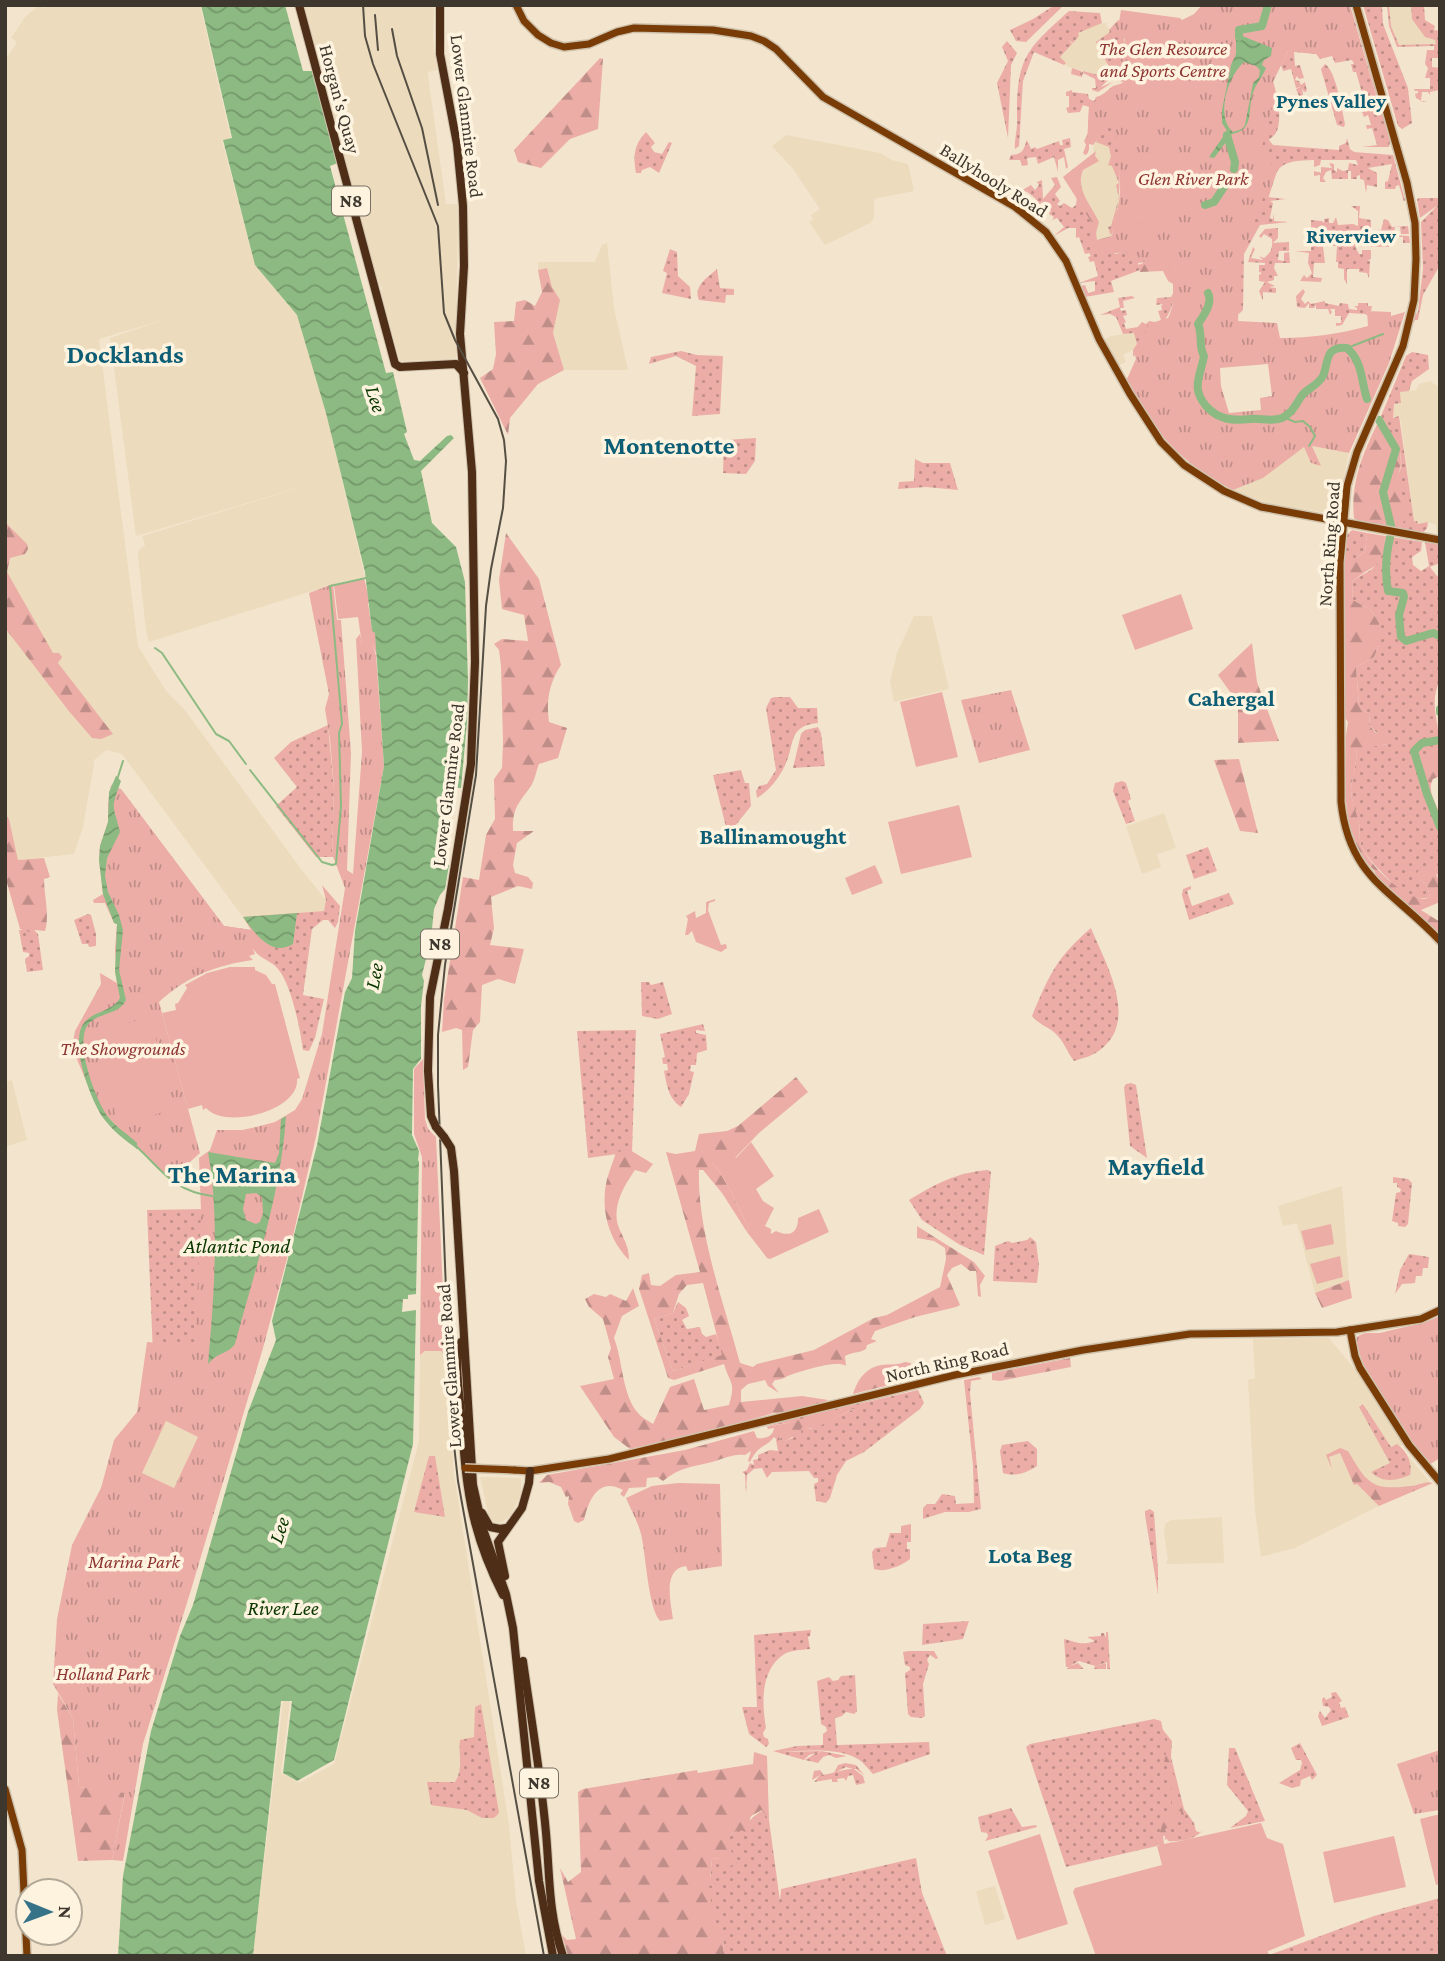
<svg xmlns="http://www.w3.org/2000/svg" width="1445" height="1961" font-family="'Crimson Pro',serif">
  <style>
    .built { fill: #ecdbbc }
    .grass { fill: url(#grass-dots) }
    .forest { fill: url(#forest-firs); fill-rule: evenodd }
    .park { fill: url(#park-tufts); fill-rule: evenodd }
    .garden { fill: #ecada7 }
    .water { fill: url(#water-waves); fill-rule: evenodd }
    .lines { fill: none; stroke-linecap: round; stroke-linejoin: round }
    .stream { stroke: #8dba82; stroke-width: 2 }
    .river { stroke: #8dba82; stroke-width: 8 }
    .major-casing { stroke: #cfc2ad; stroke-width: 10 }
    .highway-casing { stroke: #cfc2ad; stroke-width: 10 }
    .major { stroke: #793c06; stroke-width: 7 }
    .highway { stroke: #4f2e17; stroke-width: 8 }
    .rail { stroke: #554e43; stroke-width: 2 }
    .major-bridge-casing { stroke: #cfc2ad; stroke-width: 10; stroke-linecap: butt }
    .highway-bridge-casing { stroke: #cfc2ad; stroke-width: 10; stroke-linecap: butt }
    .major-bridge { stroke: #793c06; stroke-width: 7 }
    .highway-bridge { stroke: #4f2e17; stroke-width: 8 }
    .labels { text-anchor: middle; dominant-baseline: central; stroke-width: 7; stroke-linejoin: round; paint-order: stroke }
    .shield { fill: #fef3df; stroke: #776f63; stroke-width: 2 }
    .shield-label { font-size: 18px; font-weight: bold; fill: #3d372e }
    .park-label { font-size: 19px; font-style: italic; fill: #8e3532; stroke: #fef3df }
    .street-label { font-size: 19px; fill: #3d372e; stroke: #fef3df }
    .neighbourhood-label { font-size: 21px; font-weight: bold; fill: #0d5d75; stroke: #fef3df }
    .water-label { font-size: 21px; font-style: italic; fill: #0a3700; stroke: #fef3df }
    .quarter-label { font-size: 23px; font-weight: bold; fill: #0d5d75; stroke: #fef3df }
    .district-label { font-size: 26px; font-weight: bold; fill: #0d5d75; stroke: #fef3df }
  </style>
  <defs>
    <pattern id="grass-dots" width="8" height="8" patternUnits="userSpaceOnUse" patternTransform="scale(1.75)"><rect width="8" height="8" fill="#ecada7"/><path d="M2 2h.1M6 6h.1" fill="none" stroke="#c08e88" stroke-width="1.8" stroke-linecap="round"/></pattern>
    <pattern id="forest-firs" width="22" height="20" patternUnits="userSpaceOnUse" patternTransform="scale(1.75)"><rect width="22" height="20" fill="#ecada7"/><path d="M5 1l3.5 6h-7zM16 11l3.5 6h-7z" fill="#c08e88"/></pattern>
    <pattern id="park-tufts" width="24" height="20" patternUnits="userSpaceOnUse" patternTransform="scale(1.75)"><rect width="24" height="20" fill="#ecada7"/><path d="M3 7l-1-3M5 7V3M7 7l1-3M15 17l-1-3M17 17v-4M19 17l1-3" fill="none" stroke="#c08e88"/></pattern>
    <pattern id="water-waves" width="16" height="10" patternUnits="userSpaceOnUse" patternTransform="scale(1.75)"><rect width="16" height="10" fill="#8dba82"/><path d="M0 5q4-4 8 0t8 0" fill="none" stroke="#74986b"/></pattern>
  </defs>
  <rect width="100%" height="100%" fill="#f3e5cd"/>
  <!-- built -->
  <g class="built">
    <polygon points="46,5 200,5 231,139 222,141 255,265 297,315 326,413 365,577 341,582 149,642 146,631 138,555 139,550 145,545 142,536 335,477 136,536 110,338 166,319 99,339 138,646 166,691 184,709 301,869 326,900 324,911 243,917 122,754 106,750 93,761 94,764 83,827 74,854 18,860 9,819 5,814 5,54 8,56 17,42 11,38 25,17 38,6 44,8"/>
    <polygon points="304,5 434,5 433,37 437,70 428,72 429,83 446,204 458,204 456,359 400,361 381,292 382,288 378,283 332,113 334,108 328,95"/>
    <polygon points="1389,5 1411,5 1413,19 1425,37 1436,39 1436,45 1399,45 1391,26"/>
    <polygon points="1106,23 1107,27 1125,39 1098,75 1069,67 1051,58 1077,32 1092,25"/>
    <polygon points="1113,126 1120,198 1113,236 1092,242 1088,213 1063,177 1094,153 1093,145"/>
    <polygon points="786,135 880,153 892,160 908,164 914,191 874,199 874,218 870,223 825,245 809,222 813,220 811,215 820,209 793,169 772,146"/>
    <polygon points="607,243 614,308 628,370 564,370 553,333 560,300 552,287 547,268 538,270 538,262 595,262 602,245"/>
    <polygon points="1140,332 1142,338 1133,350 1123,355 1126,362 1119,365 1104,340 1111,336"/>
    <polygon points="1430,381 1440,388 1440,536 1437,533 1436,525 1428,522 1418,524 1414,521 1400,417 1393,417 1394,405 1401,403 1400,392 1416,390 1419,384"/>
    <polygon points="1304,446 1311,463 1320,465 1312,446 1349,453 1336,512 1329,513 1272,505 1233,490 1263,478"/>
    <polygon points="914,616 932,616 949,689 894,702 890,682 897,653"/>
    <polygon points="1164,813 1176,848 1157,854 1161,867 1142,874 1126,826"/>
    <polygon points="12,1080 27,1140 5,1147 5,1082"/>
    <polygon points="1342,1186 1349,1280 1315,1293 1297,1223 1283,1226 1278,1206"/>
    <polygon points="1329,1338 1362,1378 1404,1444 1392,1451 1363,1403 1360,1406 1389,1455 1401,1448 1431,1483 1405,1493 1295,1548 1261,1557 1255,1510 1248,1380 1255,1378 1253,1339"/>
    <polygon points="425,1351 441,1351 446,1357 454,1474 509,1825 516,1901 526,1956 253,1956 283,1701 290,1701 281,1773 299,1783 334,1764 419,1441 420,1355"/>
    <polygon points="166,1421 199,1436 174,1488 141,1473"/>
    <polygon points="480,1477 521,1478 521,1493 511,1515 502,1522 495,1523 489,1517"/>
    <polygon points="1222,1517 1224,1563 1166,1564 1168,1559 1164,1533 1165,1524 1172,1520"/>
    <polygon points="995,1886 1005,1919 985,1925 976,1891"/>
  </g>
  <!-- grass -->
  <g class="grass">
    <polygon points="1055,5 1064,5 1026,42 1016,41 1010,30 1033,19"/>
    <polygon points="1288,5 1350,5 1383,120 1351,5 1354,5 1393,142 1390,142 1389,147 1362,147 1377,145 1372,128 1367,129 1366,125 1371,125 1368,115 1364,117 1362,112 1367,110 1356,72 1353,72 1351,64 1354,64 1352,60 1335,63 1332,56 1320,59 1316,54 1294,52 1295,66 1300,65 1304,78 1299,79 1297,76 1295,80 1299,81 1301,85 1305,82 1307,91 1304,92 1302,88 1303,95 1296,98 1299,96 1296,89 1301,87 1296,88 1291,69 1283,71 1281,65 1288,51"/>
    <polygon points="1363,5 1382,5 1383,24 1408,88 1412,123 1402,129 1398,126"/>
    <polygon points="1387,5 1389,5 1391,26 1399,45 1436,44 1435,40 1425,37 1412,19 1411,5 1424,5 1425,20 1435,26 1434,30 1440,31 1440,58 1432,58 1432,67 1440,68 1440,102 1439,90 1430,92 1430,95 1428,92 1422,92 1421,101 1427,101 1423,102 1416,98 1415,94 1418,93 1418,91 1415,91 1414,89 1430,89 1430,78 1425,78 1428,68 1425,64 1427,50 1434,50 1434,46 1397,47 1389,26"/>
    <path d="M1069 11 1100 13 1102 23 1078 33 1079 36 1073 43 1069 40 1072 44 1060 57 1066 63 1064 65 1034 52 1023 81 1019 146 1015 149C1014 141 1018 128 1017 117 1017 57 1026 50 1069 11Z"/>
    <path d="M1118 20C1128 31 1122 46 1124 60 1125 66 1128 71 1129 77L1089 144 1088 153 1084 155 1086 145 1084 141 1088 133 1089 107 1083 105 1080 112 1068 113 1066 108 1069 107V96H1066V92L1072 90V92L1088 94 1089 99 1094 101 1096 97 1102 95 1113 86 1123 83 1122 81 1120 82 1125 74 1122 66 1107 72 1109 79 1101 87 1113 82 1098 92 1092 90V88H1096L1095 79 1083 73 1082 77 1071 74 1072 68 1081 71V73L1083 71 1098 75 1109 67 1096 42 1110 32 1109 30Z"/>
    <polygon points="1007,41 1017,53 1011,65 1008,138 997,83 1008,61 1002,47"/>
    <path d="M1325 64C1336 71 1342 110 1345 124L1344 127 1337 125 1321 69Z"/>
    <path d="M1273 81C1277 95 1283 119 1276 133 1274 136 1271 138 1269 140L1273 145 1339 150V146L1346 143 1347 138 1350 149 1354 152 1393 155 1405 200 1404 202 1399 185 1396 186 1395 189H1385V182L1388 181 1392 164 1368 168 1377 173V187L1367 185 1366 193 1364 180 1360 179V175L1357 176V179H1351V171H1348V179H1332L1331 170 1326 172 1323 178 1326 182H1320V175L1314 176V171L1321 173V167L1332 168 1329 163 1334 164V170L1337 172V168L1343 171 1348 170 1349 163 1358 165 1356 160H1321L1320 165 1314 167V160C1280 161 1277 164 1268 197L1286 199 1270 201 1273 203 1270 218 1273 219 1274 213V221L1289 222 1260 225 1244 254 1243 310 1239 314 1222 269Z"/>
    <path d="M1111 123 1135 153 1112 125C1125 152 1120 211 1111 236L1108 227 1111 226 1119 198 1116 185 1119 183 1112 166 1108 165 1111 157 1109 147 1096 142 1106 125Z"/>
    <path d="M646 132 655 143 651 147 654 152 662 154 669 142 672 143 659 173 650 167 642 170 641 173H636C633 155 634 145 646 132Z"/>
    <path d="M1070 138 1071 147 1064 149 1068 167 1066 169 1064 157 1058 160V172L1054 157 1038 164 1036 157 1027 158 1028 165 1022 166 1020 160H1009L1011 155C1024 154 1023 150 1027 140L1031 149 1035 147 1037 149 1059 141 1060 145H1063L1062 140Z"/>
    <polygon points="1057,177 1061,187 1055,194 1060,201 1057,204 1060,206 1064,203 1072,208 1076,205 1077,197 1092,223 1092,242 1116,254 1124,251 1147,262 1138,263 1140,270 1111,281 1114,292 1085,297 1081,286 1085,285 1088,293 1095,291 1095,281 1079,283 1098,276 1094,261 1090,262 1088,257 1091,256 1089,253 1085,254 1079,237 1076,238 1076,228 1068,228 1054,236 1064,227 1057,218 1052,220 1054,217 1049,214 1051,210 1042,202 1031,214 1027,211 1036,199 1026,191 1020,199 1025,203 1022,207 1012,196 1031,185 1035,190 1039,185 1037,182 1042,180 1043,199 1055,185 1051,178"/>
    <polygon points="1419,198 1440,198 1440,265 1423,295 1418,320 1415,320 1413,325 1415,312 1417,314 1418,311 1423,269 1421,222 1438,205 1420,218 1417,199"/>
    <polygon points="1351,206 1360,206 1359,218 1371,220 1371,237 1375,237 1377,231 1381,230 1384,219 1388,220 1392,227 1408,226 1409,234 1401,234 1400,227 1395,227 1394,234 1391,235 1409,236 1410,243 1403,243 1403,237 1389,237 1389,247 1355,246 1359,254 1362,254 1362,250 1371,250 1371,259 1367,261 1370,261 1369,278 1367,273 1359,272 1359,269 1347,269 1347,284 1344,279 1344,269 1338,268 1338,262 1336,262 1337,246 1323,246 1325,263 1314,263 1313,277 1322,278 1321,282 1300,281 1304,275 1307,278 1312,273 1308,263 1309,253 1295,251 1311,251 1311,242 1314,240 1308,240 1308,232 1311,231 1311,220 1322,221 1324,223 1324,219 1329,218 1329,223 1333,223 1336,217 1338,225 1353,224 1358,226 1358,211"/>
    <path d="M1278 228V238L1273 243 1289 242V251H1279L1278 260 1284 261V253L1289 252 1290 263H1275L1274 268 1278 276H1274V280L1267 282 1275 286 1269 287 1276 288V293L1263 292V301L1259 291 1265 282 1259 281V275L1262 273 1259 272V265H1265V263L1248 262 1253 247 1255 249 1251 258 1263 260 1259 256 1264 258C1270 253 1273 250 1272 239L1264 234 1261 238 1259 236 1265 229Z"/>
    <polygon points="670,249 677,252 678,276 690,287 691,299 662,293 667,273 663,271"/>
    <path d="M717 269 720 288 734 289V295H726L725 303 699 300C693 286 707 278 717 269Z"/>
    <polygon points="1303,289 1305,292 1301,299 1305,304 1308,301 1311,304 1325,301 1325,303 1339,306 1340,303 1348,304 1349,309 1357,310 1357,308 1354,306 1358,306 1358,303 1368,303 1368,306 1372,306 1371,311 1367,311 1368,316 1365,314 1349,313 1342,325 1336,326 1336,323 1341,323 1341,316 1335,316 1335,309 1330,309 1332,312 1330,315 1328,309 1316,309 1316,305 1314,308 1309,308 1309,303 1305,308 1297,307 1296,296"/>
    <path d="M1174 292C1174 320 1149 337 1133 357V350L1137 344 1134 333 1123 334 1116 317 1110 314 1100 315 1120 307 1118 298 1132 296 1135 298 1123 301 1124 308H1120L1121 311 1126 310 1127 315 1123 316 1126 322 1124 323 1126 329 1138 327 1142 322 1146 324 1149 321 1155 322 1161 320 1158 311 1162 310 1161 306 1163 304 1156 305 1157 298 1171 297Z"/>
    <polygon points="681,351 697,355 723,356 720,414 692,416 696,366 676,356 649,364 651,357"/>
    <path d="M1412 352 1428 355 1429 369 1412 381 1409 391 1400 392 1401 403 1394 404 1393 418 1399 416 1414 521H1417L1418 524 1428 522 1427 528 1422 534 1398 529C1413 511 1399 500 1397 483 1397 477 1400 472 1401 466 1403 447 1392 431 1381 416L1406 356Z"/>
    <polygon points="756,438 755,461 746,474 723,473 724,442 727,440"/>
    <polygon points="915,459 923,463 950,463 958,490 926,487 898,489 899,482 914,481"/>
    <polygon points="1352,530 1367,533 1365,552 1356,558 1345,558 1347,535"/>
    <path d="M1385 536 1422 542 1421 551 1412 557 1413 565 1421 571 1429 566 1425 542 1439 544 1440 563 1430 567 1437 576 1440 575V680C1428 704 1440 724 1440 748L1420 758 1421 780 1440 835V878L1437 874 1418 881 1426 883 1430 897C1418 902 1400 892 1392 883 1382 872 1367 859 1361 845 1359 838 1360 830 1359 823 1356 812 1352 803 1351 791 1351 775 1358 766 1356 748L1388 744 1369 725 1370 715 1359 706 1356 667 1374 657 1379 645V623L1371 610 1353 600 1352 582C1358 576 1367 573 1372 569 1380 562 1384 546 1385 536Z"/>
    <path d="M775 697H790L798 708H817L818 723C788 726 795 743 786 763 781 776 769 791 757 798L756 791 759 786 767 784 776 770 766 708 771 698Z"/>
    <polygon points="328,725 334,788 332,854 335,857 316,857 276,806 297,787 274,758 291,742"/>
    <polygon points="818,727 821,733 825,766 793,768 801,734 805,730"/>
    <polygon points="741,770 745,783 749,783 751,806 735,826 729,829 726,827 713,775"/>
    <polygon points="1122,781 1126,783 1131,799 1128,801 1135,821 1126,824 1113,791 1115,783"/>
    <path d="M121 789 224 926 251 930 243 917 324 911 326 900 322 885 340 906 338 922 335 928 328 920H323L312 929 303 995 324 999 315 1038 309 1051 303 1050C300 1029 292 986 278 969 271 960 257 958 253 948L270 950 248 946 200 913Z"/>
    <polygon points="1208,847 1217,871 1194,879 1186,855"/>
    <polygon points="1191,886 1191,889 1187,891 1192,906 1229,893 1234,904 1189,920 1182,895 1183,889"/>
    <polygon points="88,914 91,915 96,934 96,946 89,947 88,944 82,944 74,920"/>
    <path d="M1091 928C1105 963 1140 1020 1100 1050 1093 1056 1083 1058 1074 1061 1067 1052 1064 1041 1055 1033 1047 1026 1038 1024 1032 1016 1049 975 1057 957 1091 928Z"/>
    <polygon points="19,930 34,930 38,934 43,970 27,972 25,959 29,956 29,953 23,952"/>
    <polygon points="641,982 649,982 651,985 663,982 672,1014 658,1019 642,1016"/>
    <path d="M703 1024 705 1031 696 1030V1033L706 1035 707 1050 697 1053 696 1065H691L690 1071 694 1072 689 1094 681 1107C668 1098 667 1085 664 1071L668 1070 667 1064H663L662 1058 665 1057 660 1034Z"/>
    <polygon points="636,1030 632,1152 588,1158 577,1031"/>
    <polygon points="1131,1083 1136,1085 1147,1158 1130,1146 1124,1087 1126,1084"/>
    <path d="M988 1170 991 1172 984 1255 960 1245 922 1220 909 1200C935 1184 958 1172 988 1170Z"/>
    <polygon points="1393,1177 1408,1179 1412,1183 1408,1224 1405,1227 1398,1226 1398,1223 1392,1221 1396,1193 1400,1192 1401,1189 1397,1187 1397,1183 1393,1183"/>
    <polygon points="206,1209 194,1363 153,1354 147,1210"/>
    <polygon points="1030,1237 1036,1242 1039,1265 1037,1283 993,1281 995,1246 1008,1241 1012,1243 1027,1240"/>
    <polygon points="1409,1254 1429,1257 1428,1268 1423,1268 1422,1276 1416,1276 1415,1283 1402,1284 1395,1294 1400,1270"/>
    <polygon points="678,1302 686,1308 689,1316 682,1320 687,1329 700,1327 702,1334 706,1337 716,1334 723,1355 673,1371 654,1319 673,1313"/>
    <polygon points="979,1377 982,1379 971,1381 970,1393 981,1509 969,1512 945,1512 923,1519 923,1508 927,1504 935,1504 942,1494 955,1496 956,1504 974,1503 973,1466 964,1380"/>
    <path d="M915 1388 918 1389 845 1407 918 1390 924 1403 920 1409 864 1452 846 1461 837 1475 830 1498 826 1503 816 1501 814 1484 818 1482V1478H814L809 1471 772 1472 767 1478 762 1468 754 1469 747 1475 746 1494 745 1474 742 1472 747 1470 750 1463 754 1465 753 1460 758 1459V1455L770 1450 778 1451 776 1440 780 1439 783 1435V1442L801 1434V1428L804 1426 811 1429 854 1409C839 1408 836 1412 822 1415 804 1420 784 1423 765 1427L784 1421 766 1424Z"/>
    <path d="M1363 1404 1391 1447 1397 1444C1407 1451 1413 1464 1410 1475 1396 1481 1382 1483 1371 1472L1390 1463 1359 1407Z"/>
    <path d="M1028 1441 1037 1449V1466C1027 1473 1015 1477 1003 1473L1000 1451 1002 1445Z"/>
    <polygon points="429,1456 435,1456 445,1517 414,1512"/>
    <polygon points="1150,1509 1154,1512 1158,1570 1158,1594 1145,1515 1145,1511"/>
    <path d="M911 1524V1542H907V1549H910V1559C902 1566 883 1573 874 1569L872 1552 875 1548 886 1547 890 1533H901V1526Z"/>
    <polygon points="969,1621 963,1639 922,1645 923,1624"/>
    <path d="M811 1630 810 1636 808 1637 810 1649C801 1650 790 1650 783 1655 760 1671 762 1705 766 1728L763 1733 764 1737 768 1739 769 1744 766 1747 749 1734 742 1707H757L754 1635Z"/>
    <path d="M1106 1632H1108L1110 1669H1107V1662L1096 1666 1106 1663V1669H1094L1095 1666 1079 1661 1070 1666 1078 1663 1084 1669H1067L1069 1667H1066L1064 1639C1077 1642 1082 1646 1095 1641L1087 1637 1101 1636V1633H1104L1106 1638Z"/>
    <polygon points="908,1651 934,1651 938,1658 936,1659 930,1655 927,1660 929,1664 923,1684 925,1716 922,1718 911,1717 908,1714 905,1673 910,1670 910,1667 905,1665 903,1652"/>
    <path d="M855 1675 857 1711 854 1714 846 1712 842 1716 835 1718 837 1745 929 1742 930 1754 873 1774C869 1770 866 1766 862 1762 843 1746 804 1751 781 1752L820 1751 818 1754 821 1751 847 1756 836 1758 829 1755 823 1757 818 1763 805 1760 816 1753 809 1755 804 1760 773 1751 797 1746 823 1745V1734L827 1731 826 1727 821 1724 817 1681 829 1677 833 1681 838 1680 841 1676Z"/>
    <polygon points="1336,1692 1342,1701 1339,1703 1341,1708 1345,1707 1349,1717 1322,1726 1318,1716 1320,1711 1325,1718 1331,1710 1329,1707 1323,1706 1322,1699 1324,1697 1326,1700 1332,1697 1331,1693"/>
    <path d="M481 1704 499 1813 494 1818H482L467 1810 431 1805 427 1782H455C464 1768 458 1755 460 1740L474 1737 475 1707Z"/>
    <path d="M1154 1719 1161 1721 1163 1730 1172 1741 1171 1757 1184 1809 1194 1823 1196 1831 1201 1833 1204 1829C1197 1839 1180 1842 1168 1841L1164 1831 1157 1846 1066 1867 1026 1747 1030 1744Z"/>
    <polygon points="1300,1743 1317,1775 1312,1780 1310,1776 1301,1780 1300,1786 1292,1788 1279,1783 1300,1770 1302,1763 1301,1760 1296,1760 1291,1748"/>
    <polygon points="1229,1748 1235,1748 1265,1821 1230,1828 1246,1816 1248,1811 1227,1785"/>
    <path d="M845 1763 856 1765 864 1775 856 1769H854L863 1776 865 1783 856 1785 853 1775 848 1776 846 1781 844 1778 837 1779 838 1782H832V1779L814 1782 820 1775 812 1780 814 1771 820 1770 823 1774 821 1775C832 1774 842 1769 853 1769L846 1767 834 1773 838 1765Z"/>
    <polygon points="1011,1808 1022,1827 1036,1825 1037,1827 985,1841 988,1836 987,1833 981,1832 978,1817"/>
    <path d="M763 1810 769 1820 780 1901 781 1889 916 1858 922 1893 947 1956H726L723 1950 724 1943 708 1923 703 1888 710 1879 712 1859 720 1858 731 1833C744 1829 751 1817 763 1810Z"/>
    <polygon points="1440,1898 1440,1956 1256,1956 1267,1950 1269,1955 1374,1916"/>
  </g>
  <!-- forest -->
  <g class="forest">
    <polygon points="600,58 603,59 598,129 570,139 541,168 518,162 514,150"/>
    <path d="M1111 123 1119 128 1188 259 1173 306V284L1168 281 1163 271 1140 272 1138 265 1146 262 1124 251C1111 256 1102 252 1092 242V223L1063 177 1096 151 1095 156 1099 161 1083 170C1075 189 1091 205 1099 222L1096 233 1097 240 1112 236C1113 223 1119 211 1120 198 1122 182 1119 137 1111 123Z"/>
    <polygon points="547,268 552,287 560,300 553,333 564,370 538,384 510,418 508,435 480,378 493,369 496,354 494,322 514,321 516,302 525,300 535,306 542,292 538,270"/>
    <path d="M1381 416 1396 437 1400 448 1401 464 1397 482 1408 516 1398 529 1358 521 1354 518C1350 480 1365 449 1381 416Z"/>
    <polygon points="5,522 27,544 28,549 25,554 10,558 7,572 53,653 59,653 62,657 58,663 113,734 101,739 92,738 68,710 5,628"/>
    <path d="M506 533 539 579 561 665C549 684 546 700 549 722L567 728 558 758 539 764C536 771 535 780 531 786 519 803 512 808 513 831H534L517 843 513 865 515 873 528 877 533 883 532 889 518 886 491 897 494 928 490 945 524 949 515 984 498 979 482 985 480 1022 473 1030 468 1067 463 1070 462 1030 456 1028 442 1032 444 999 463 877 479 880 486 835 495 819 494 779 502 768 503 742 501 666 499 650 494 644 502 639 528 641 524 615 502 609 499 580Z"/>
    <path d="M1367 533 1385 536C1381 573 1374 562 1352 582L1353 600 1371 610 1379 623V645L1374 657 1356 667 1359 706 1370 715 1369 725 1376 733 1389 737 1388 744 1356 749C1358 766 1351 776 1351 791 1352 803 1357 813 1359 823 1360 830 1359 838 1361 845 1369 865 1404 899 1425 899L1430 897 1426 883 1417 881V872L1427 865C1442 878 1440 883 1440 902L1421 910 1440 922V934L1377 877C1375 870 1373 869 1368 864 1361 856 1356 844 1352 834 1342 803 1346 767 1346 735L1348 722 1345 718 1344 567 1345 558H1356L1365 552Z"/>
    <polygon points="1252,643 1257,682 1279,741 1238,743 1238,703 1218,675"/>
    <path d="M1440 748V776L1433 779C1427 790 1435 801 1439 812 1441 819 1440 829 1440 836L1424 793 1420 757Z"/>
    <polygon points="1239,759 1258,833 1240,831 1214,760"/>
    <path d="M5 814 9 819 18 860 44 858 50 877 44 879C44 894 50 917 45 931L35 930 32 933 20 929 5 876Z"/>
    <path d="M796 1077 808 1092 759 1133 735 1158 712 1163C727 1179 738 1208 749 1228L747 1232 722 1193 703 1170H699C697 1232 724 1303 740 1363L753 1367 757 1364 814 1350 874 1318 887 1315 940 1287 946 1259 945 1248 934 1241 917 1238V1226L974 1262 985 1276 980 1285 981 1297 978 1296 976 1271H970L961 1264 952 1268 947 1275 960 1305 956 1307 915 1317 875 1331 871 1339 877 1341 867 1345 866 1349C860 1353 852 1352 845 1356L846 1366C837 1360 807 1370 796 1373 787 1375 784 1380 775 1380L772 1384 779 1393 768 1386 765 1380 748 1384 741 1390V1402L802 1396 828 1400 817 1406 779 1414 773 1413 734 1425 630 1449 614 1437 580 1386 614 1379 608 1357 611 1348 603 1319 589 1307 585 1299 594 1294 606 1297 610 1294 626 1301 633 1288 639 1306 622 1316 614 1338C623 1360 622 1397 639 1414 642 1418 649 1421 653 1424L670 1387 694 1379 704 1410 729 1405C736 1381 730 1385 724 1364L674 1380 668 1378 639 1289 642 1275 649 1273 651 1285 660 1286 676 1275 700 1272 666 1152 676 1154 695 1151 699 1134 727 1131 738 1126ZM703 1283 722 1355 673 1371 654 1319 673 1313 679 1294 687 1285Z"/>
    <path d="M630 1150 653 1164 646 1173 635 1170C624 1186 611 1207 619 1228 624 1240 629 1246 629 1260 609 1240 601 1211 606 1184 608 1173 613 1163 616 1152Z"/>
    <polygon points="1349,1280 1352,1298 1322,1308 1315,1293"/>
    <polygon points="1070,1358 1071,1367 1000,1381 992,1380 992,1373"/>
    <path d="M905 1362 911 1363 910 1369 925 1376 853 1394C857 1381 864 1370 877 1366 886 1363 895 1366 905 1362Z"/>
    <path d="M855 1408 814 1429 804 1427 801 1428 802 1438 792 1437 782 1443V1436L778 1441 774 1437C765 1449 759 1443 750 1462L748 1461 751 1451 745 1455C732 1453 721 1460 708 1463 690 1467 677 1469 663 1481L657 1477 647 1478 646 1487 629 1488 624 1497 620 1494 623 1490C599 1477 589 1499 584 1520L578 1523 574 1521 568 1504 569 1496 566 1497 561 1487 549 1482 539 1483 547 1475 685 1450 754 1431 757 1438C766 1439 773 1436 774 1428L768 1429 767 1427 770 1426C798 1423 828 1408 855 1408Z"/>
    <path d="M1340 1448 1348 1451C1367 1483 1371 1491 1411 1486 1420 1485 1424 1481 1433 1483L1379 1506 1357 1484 1354 1485 1340 1453 1329 1457 1332 1469 1326 1455Z"/>
    <polygon points="58,1694 73,1718 79,1787 125,1792 112,1860 78,1861 57,1710"/>
    <path d="M1161 1734 1165 1739 1170 1762 1169 1767 1175 1778 1173 1781 1184 1815 1182 1816 1180 1810 1174 1813 1178 1822 1165 1829 1168 1838 1165 1840V1836H1163L1164 1844 1173 1842 1170 1846 1159 1849C1156 1838 1162 1829 1164 1818L1167 1819 1171 1815 1170 1808 1175 1805 1172 1804C1171 1796 1172 1788 1171 1781 1170 1774 1166 1773 1168 1765L1164 1761 1166 1755Z"/>
    <polygon points="754,1752 767,1756 769,1820 762,1810 751,1816 746,1832 740,1830 731,1833 728,1844 737,1863 731,1866 720,1858 712,1859 710,1878 716,1884 704,1888 708,1891 714,1911 708,1923 719,1929 719,1936 724,1943 723,1950 726,1956 568,1956 562,1935 567,1940 576,1939 560,1868 568,1882 581,1872 578,1792 583,1789 697,1770 698,1773 753,1764"/>
  </g>
  <!-- park -->
  <g class="park">
    <path d="M1202 5H1349L1363 58 1288 51 1273 82 1274 97 1262 147 1266 160 1278 168 1268 199 1263 198 1242 256 1238 321 1277 323 1280 338C1310 338 1340 334 1368 326L1367 311 1391 312V316L1405 312 1389 363 1349 453 1312 446 1321 466 1311 463 1304 447 1263 478 1233 490C1177 460 1157 435 1126 381L1136 359 1133 350 1142 338 1140 332 1147 331V325L1168 318C1176 302 1177 277 1165 263L1147 262 1124 251C1111 256 1102 252 1092 242L1113 236C1112 224 1117 214 1119 202 1122 186 1119 137 1111 124L1093 145 1089 144V149L1086 155 1083 153 1087 143 1089 107 1103 94 1123 83 1125 77 1129 76 1124 62 1119 61 1125 39 1113 31 1119 22 1121 10 1180 18 1182 20 1194 14ZM1268 364 1272 396 1260 398 1261 410 1229 413 1221 386 1220 368Z"/>
    <path d="M333 584 337 620H341L351 753 347 870 353 874 362 752 356 639 360 634 362 644H372L376 655 384 766 316 1137 292 1240 263 1348 191 1590 143 1744 123 1861 112 1860 125 1793 79 1787 73 1718 53 1684 57 1619 72 1545 101 1488 114 1440 137 1412 147 1342 195 1346 201 1211 199 1158 210 1150 217 1130H242L256 1127 275 1122 295 1110 302 1099 322 1034 345 888 332 854 334 787 330 739 325 709 329 694 309 593ZM166 1421 198 1437 174 1488 142 1473Z"/>
    <polygon points="1011,690 1030,750 979,763 961,700"/>
    <path d="M111 785 121 789 224 926 252 930 264 942 270 945 269 951 253 949 255 954 249 956 253 960C216 965 186 977 159 1002L200 1153 170 1180 97 1106 72 1048 75 1031 101 984 100 973 117 983 115 949 117 924 114 923 105 903H94L93 900 103 894 99 860 100 846 108 822V804Z"/>
    <polygon points="423,1059 425,1119 428,1129 436,1137 446,1357 441,1351 425,1351 420,1355 422,1157 414,1134 414,1069"/>
    <path d="M1440 1316V1458L1429 1465C1410 1441 1354 1365 1357 1337 1366 1330 1374 1335 1384 1332 1402 1327 1422 1325 1440 1316Z"/>
    <path d="M678 1483 720 1484 722 1566 688 1571 686 1566C662 1569 671 1603 673 1619L660 1621C648 1608 646 1554 641 1534 638 1522 631 1510 626 1498L652 1486Z"/>
    <polygon points="1440,1750 1440,1810 1414,1814 1397,1764"/>
  </g>
  <!-- garden -->
  <g class="garden">
    <polygon points="1193,34 1203,34 1194,97 1192,97 1191,72 1141,71 1142,45 1190,46"/>
    <polygon points="1141,73 1189,74 1189,87 1141,86"/>
    <polygon points="1141,87 1189,89 1188,102 1141,100"/>
    <polygon points="1141,159 1179,165 1169,227 1132,221"/>
    <polygon points="364,578 370,602 368,603 372,630 375,633 378,653 376,653 372,644 362,645 358,617 338,619 334,585"/>
    <polygon points="1181,594 1193,629 1135,650 1122,615"/>
    <polygon points="942,692 958,757 916,767 900,702"/>
    <polygon points="959,805 972,857 901,874 888,822"/>
    <polygon points="875,865 883,883 852,895 845,878"/>
    <polygon points="715,899 715,901 709,903 708,910 721,945 726,944 727,948 721,952 696,942 692,931 688,935 685,935 688,919 686,916 695,911 696,918 706,913 706,902"/>
    <path d="M230 967H255V970L266 975 272 984H275L300 1078 297 1079C300 1111 225 1130 206 1108L203 1110 202 1105 188 1109 162 1013 176 1010 175 1004 178 1003 187 988 185 985 207 973Z"/>
    <polygon points="150,1017 175,1109 118,1124 94,1032"/>
    <path d="M751 1142 774 1176 756 1189 763 1201 774 1208 765 1226 771 1229V1234L776 1231C789 1237 798 1234 798 1218L819 1209 829 1232 770 1259 767 1258 747 1232 749 1228C738 1208 727 1179 712 1163V1155L724 1150 736 1158Z"/>
    <polygon points="1331,1224 1334,1244 1306,1250 1301,1231"/>
    <polygon points="1340,1256 1343,1277 1317,1284 1310,1264"/>
    <polygon points="1440,1814 1440,1884 1436,1885 1420,1819"/>
    <polygon points="1261,1823 1267,1838 1283,1844 1305,1936 1256,1956 1096,1956 1073,1892 1075,1888 1162,1865 1157,1846"/>
    <polygon points="1040,1834 1068,1924 1017,1940 988,1851"/>
    <polygon points="1394,1836 1406,1887 1334,1903 1323,1852"/>
  </g>
  <!-- water -->
  <g class="water">
    <polygon points="201,5 285,5 303,71 312,71 338,163 330,166 386,373 393,372 407,432 404,434 414,460 420,461 447,436 451,435 454,438 421,471 432,523 456,547 465,582 468,681 467,722 461,788 450,788 446,792 436,851 442,862 449,865 445,889 440,895 434,909 431,939 422,975 424,981 421,1006 421,1059 413,1069 412,1135 419,1151 418,1160 419,1162 416,1294 408,1295 408,1299 403,1299 402,1312 416,1310 413,1444 334,1760 297,1781 283,1773 292,1701 281,1701 253,1956 118,1956 123,1876 151,1731 180,1636 193,1605 248,1412 276,1340 272,1321 317,1145 345,992 352,978 355,931 384,766 375,633 372,631 365,572 326,413 297,315 255,265 223,140 232,138"/>
    <path d="M1239 28 1240 35 1272 48 1271 56 1264 60 1262 65 1266 68C1263 76 1255 85 1253 93 1247 110 1255 130 1232 134L1214 158 1209 157 1227 131 1222 123V110L1231 65 1236 54V31ZM1244 62 1256 66 1260 70 1259 77 1253 83 1245 125 1242 129 1233 132C1215 116 1228 76 1244 62Z"/>
    <path d="M116 776 121 781C110 811 113 803 120 832L107 858 105 876 108 892 119 915 123 930 119 970 126 1000C119 1016 96 1012 87 1026 75 1045 96 1102 109 1118 117 1128 128 1134 137 1143V1149C125 1140 113 1131 104 1119 91 1101 71 1048 82 1026 91 1010 112 1013 120 998L115 972 117 924 114 923 103 894 99 860 100 846 108 822 109 792Z"/>
    <path d="M297 913 293 944C271 958 254 932 243 917Z"/>
    <path d="M286 1116C281 1194 255 1269 235 1344 228 1354 218 1352 208 1364 214 1298 220 1217 208 1152L275 1163 279 1153 281 1119ZM256 1193 262 1197 263 1213 260 1222 256 1224 246 1220 243 1209 246 1194Z"/>
  </g>
  <g class="lines">
    <!-- stream -->
    <g class="stream">
      <polyline points="1347,348 1383,334"/>
      <polyline points="1283,417 1295,422 1303,421 1310,427 1315,436 1309,446"/>
      <polyline points="155,648 162,653 216,734 229,741 246,764"/>
      <polyline points="250,770 322,862 332,865 336,864 341,806 339,733 342,724 330,586 366,578"/>
      <polyline points="117,780 123,761"/>
      <path d="M137 1147C163 1171 173 1191 212 1196"/>
    </g>
    <!-- river -->
    <g class="river">
      <polyline points="1239,37 1239,30 1262,26 1268,5"/>
      <polyline points="1227,135 1235,162 1234,169"/>
      <polyline points="1205,205 1214,202 1228,181"/>
      <path d="M1208 293C1213 303 1204 315 1198 324 1203 335 1198 346 1204 356 1200 377 1191 388 1206 406 1219 420 1232 421 1250 419 1260 418 1272 422 1282 418 1293 413 1296 403 1303 394 1309 388 1319 384 1323 376 1329 362 1324 346 1347 348 1363 362 1361 381 1367 399"/>
      <polyline points="1379,420 1396,449 1383,492 1391,526"/>
      <path d="M1390 538C1386 554 1385 574 1388 591L1403 593 1404 597 1399 615 1401 637 1406 641 1433 633 1440 636"/>
      <polyline points="1440,709 1440,712"/>
      <polyline points="1440,740 1422,743 1414,751 1427,794 1440,827"/>
    </g>
    <!-- major casing -->
    <g class="major-casing">
      <g id="major">
        <polyline points="516,5 524,21 538,35 551,43 564,47 589,44 617,32 634,28 713,30 751,36 764,41 776,49 823,97 1015,207 1046,232 1066,261 1099,339 1130,394 1161,442 1184,465 1224,491 1261,507 1440,540"/>
        <path d="M1356 5 1407 183 1415 223 1416 259 1414 300 1403 346 1357 452 1347 486 1340 563 1341 802C1349 879 1394 891 1440 941"/>
        <polyline points="1350,1330 1355,1356 1360,1368 1409,1445 1440,1482"/>
        <polyline points="514,1470 530,1471 609,1459 955,1375 1083,1350 1190,1334 1337,1332 1421,1319 1440,1310"/>
        <polyline points="5,1789 22,1850 27,1956"/>
      </g>
    </g>
    <!-- highway casing -->
    <g class="highway-casing">
      <g id="highway">
        <polyline points="299,5 395,364 400,367 456,364 464,373"/>
        <polyline points="436,1127 431,1116 428,1071 430,997 448,909 471,764 475,662 472,472 460,334 464,266 463,206 457,144 440,54 440,5"/>
        <polyline points="444,1137 451,1148 454,1171 473,1485 483,1529 506,1594 513,1628 539,1881 553,1956"/>
        <path d="M461 1342C454 1364 459 1389 461 1412 466 1485 469 1528 503 1595"/>
        <polyline points="482,1513 490,1527 500,1529 506,1528"/>
        <polyline points="505,1576 498,1542 522,1508 529,1483 530,1471"/>
        <path d="M523 1661C531 1718 541 1776 546 1833 550 1878 548 1912 563 1956"/>
      </g>
    </g>
    <!-- major -->
    <use href="#major" class="major"/>
    <!-- highway -->
    <use href="#highway" class="highway"/>
    <!-- rail -->
    <g class="rail">
      <polyline points="363,5 365,36 373,64 438,226 444,313 455,340 498,419 504,440 506,461 503,508 491,569 486,606 476,775 445,965 438,1035 438,1085 451,1418 458,1481 544,1956"/>
      <polyline points="375,15 378,50"/>
      <polyline points="392,29 397,56 422,128 438,205"/>
    </g>
    <!-- major-bridge casing -->
    <g class="major-bridge-casing">
      <polyline id="major-bridge" points="465,1468 514,1470"/>
    </g>
    <!-- highway-bridge casing -->
    <g class="highway-bridge-casing">
      <polyline id="highway-bridge" points="436,1127 444,1137"/>
    </g>
    <!-- major-bridge -->
    <use href="#major-bridge" class="major-bridge"/>
    <!-- highway-bridge -->
    <use href="#highway-bridge" class="highway-bridge"/>
  </g>
  <g class="labels">
    <!-- shield labels -->
    <g class="shield">
      <rect x="332" y="186.5" width="38" height="29" rx="5"/>
      <rect x="421" y="929.5" width="38" height="29" rx="5"/>
      <rect x="520" y="1768.5" width="38" height="29" rx="5"/>
    </g>
    <g class="shield-label">
      <text x="351" y="201">N8</text>
      <text x="440" y="944">N8</text>
      <text x="539" y="1783">N8</text>
    </g>
    <!-- park labels -->
    <g class="park-label">
      <text x="1163" y="48">The Glen Resource<tspan x="1163" dy="22">and Sports Centre</tspan></text>
      <text x="1193" y="178">Glen River Park</text>
      <text x="123" y="1048">The Showgrounds</text>
      <text x="134" y="1561">Marina Park</text>
      <text x="103" y="1673">Holland Park</text>
    </g>
    <!-- street labels -->
    <g class="street-label">
      <text transform="translate(340 99) rotate(75)">Horgan's Quay</text>
      <text transform="translate(467 116) rotate(83)">Lower Glanmire Road</text>
      <text transform="translate(994 180) rotate(32)">Ballyhooly Road</text>
      <text transform="translate(1329 544) rotate(-86)">North Ring Road</text>
      <text transform="translate(448 785) rotate(-83)">Lower Glanmire Road</text>
      <text transform="translate(947 1362) rotate(-13)">North Ring Road</text>
      <text transform="translate(449 1366) rotate(-94)">Lower Glanmire Road</text>
    </g>
    <!-- neighbourhood labels -->
    <g class="neighbourhood-label">
      <text x="1331" y="101">Pynes Valley</text>
      <text x="1351" y="236">Riverview</text>
    </g>
    <!-- water labels -->
    <g class="water-label">
      <text transform="translate(376 399) rotate(72)">Lee</text>
      <text transform="translate(374 976) rotate(-79)">Lee</text>
      <text x="237" y="1246">Atlantic Pond</text>
      <text transform="translate(279 1530) rotate(-72)">Lee</text>
      <text x="283" y="1608">River Lee</text>
    </g>
    <!-- quarter labels -->
    <g class="quarter-label">
      <text x="1231" y="698">Cahergal</text>
      <text x="773" y="836">Ballinamought</text>
      <text x="1030" y="1555">Lota Beg</text>
    </g>
    <!-- district labels -->
    <g class="district-label">
      <text x="125" y="354">Docklands</text>
      <text x="669" y="445">Montenotte</text>
      <text x="1156" y="1166">Mayfield</text>
      <text x="232" y="1174">The Marina</text>
    </g>
  </g>
  <!-- border -->
  <rect width="1445" height="1961" fill="none" stroke="#3d372e" stroke-width="14"/>
  <!-- north arrow -->
  <g transform="translate(49 1912) rotate(91)"><circle r="33" fill="#fef3df" stroke="#b1a898" stroke-width="2"/>
  <path d="M0-5L12 26L0 18L-12 26Z" fill="#367389"/>
  <text y="-10" font-size="19" font-weight="bold" text-anchor="middle" fill="#3d372e">N</text>
  </g>
</svg>
